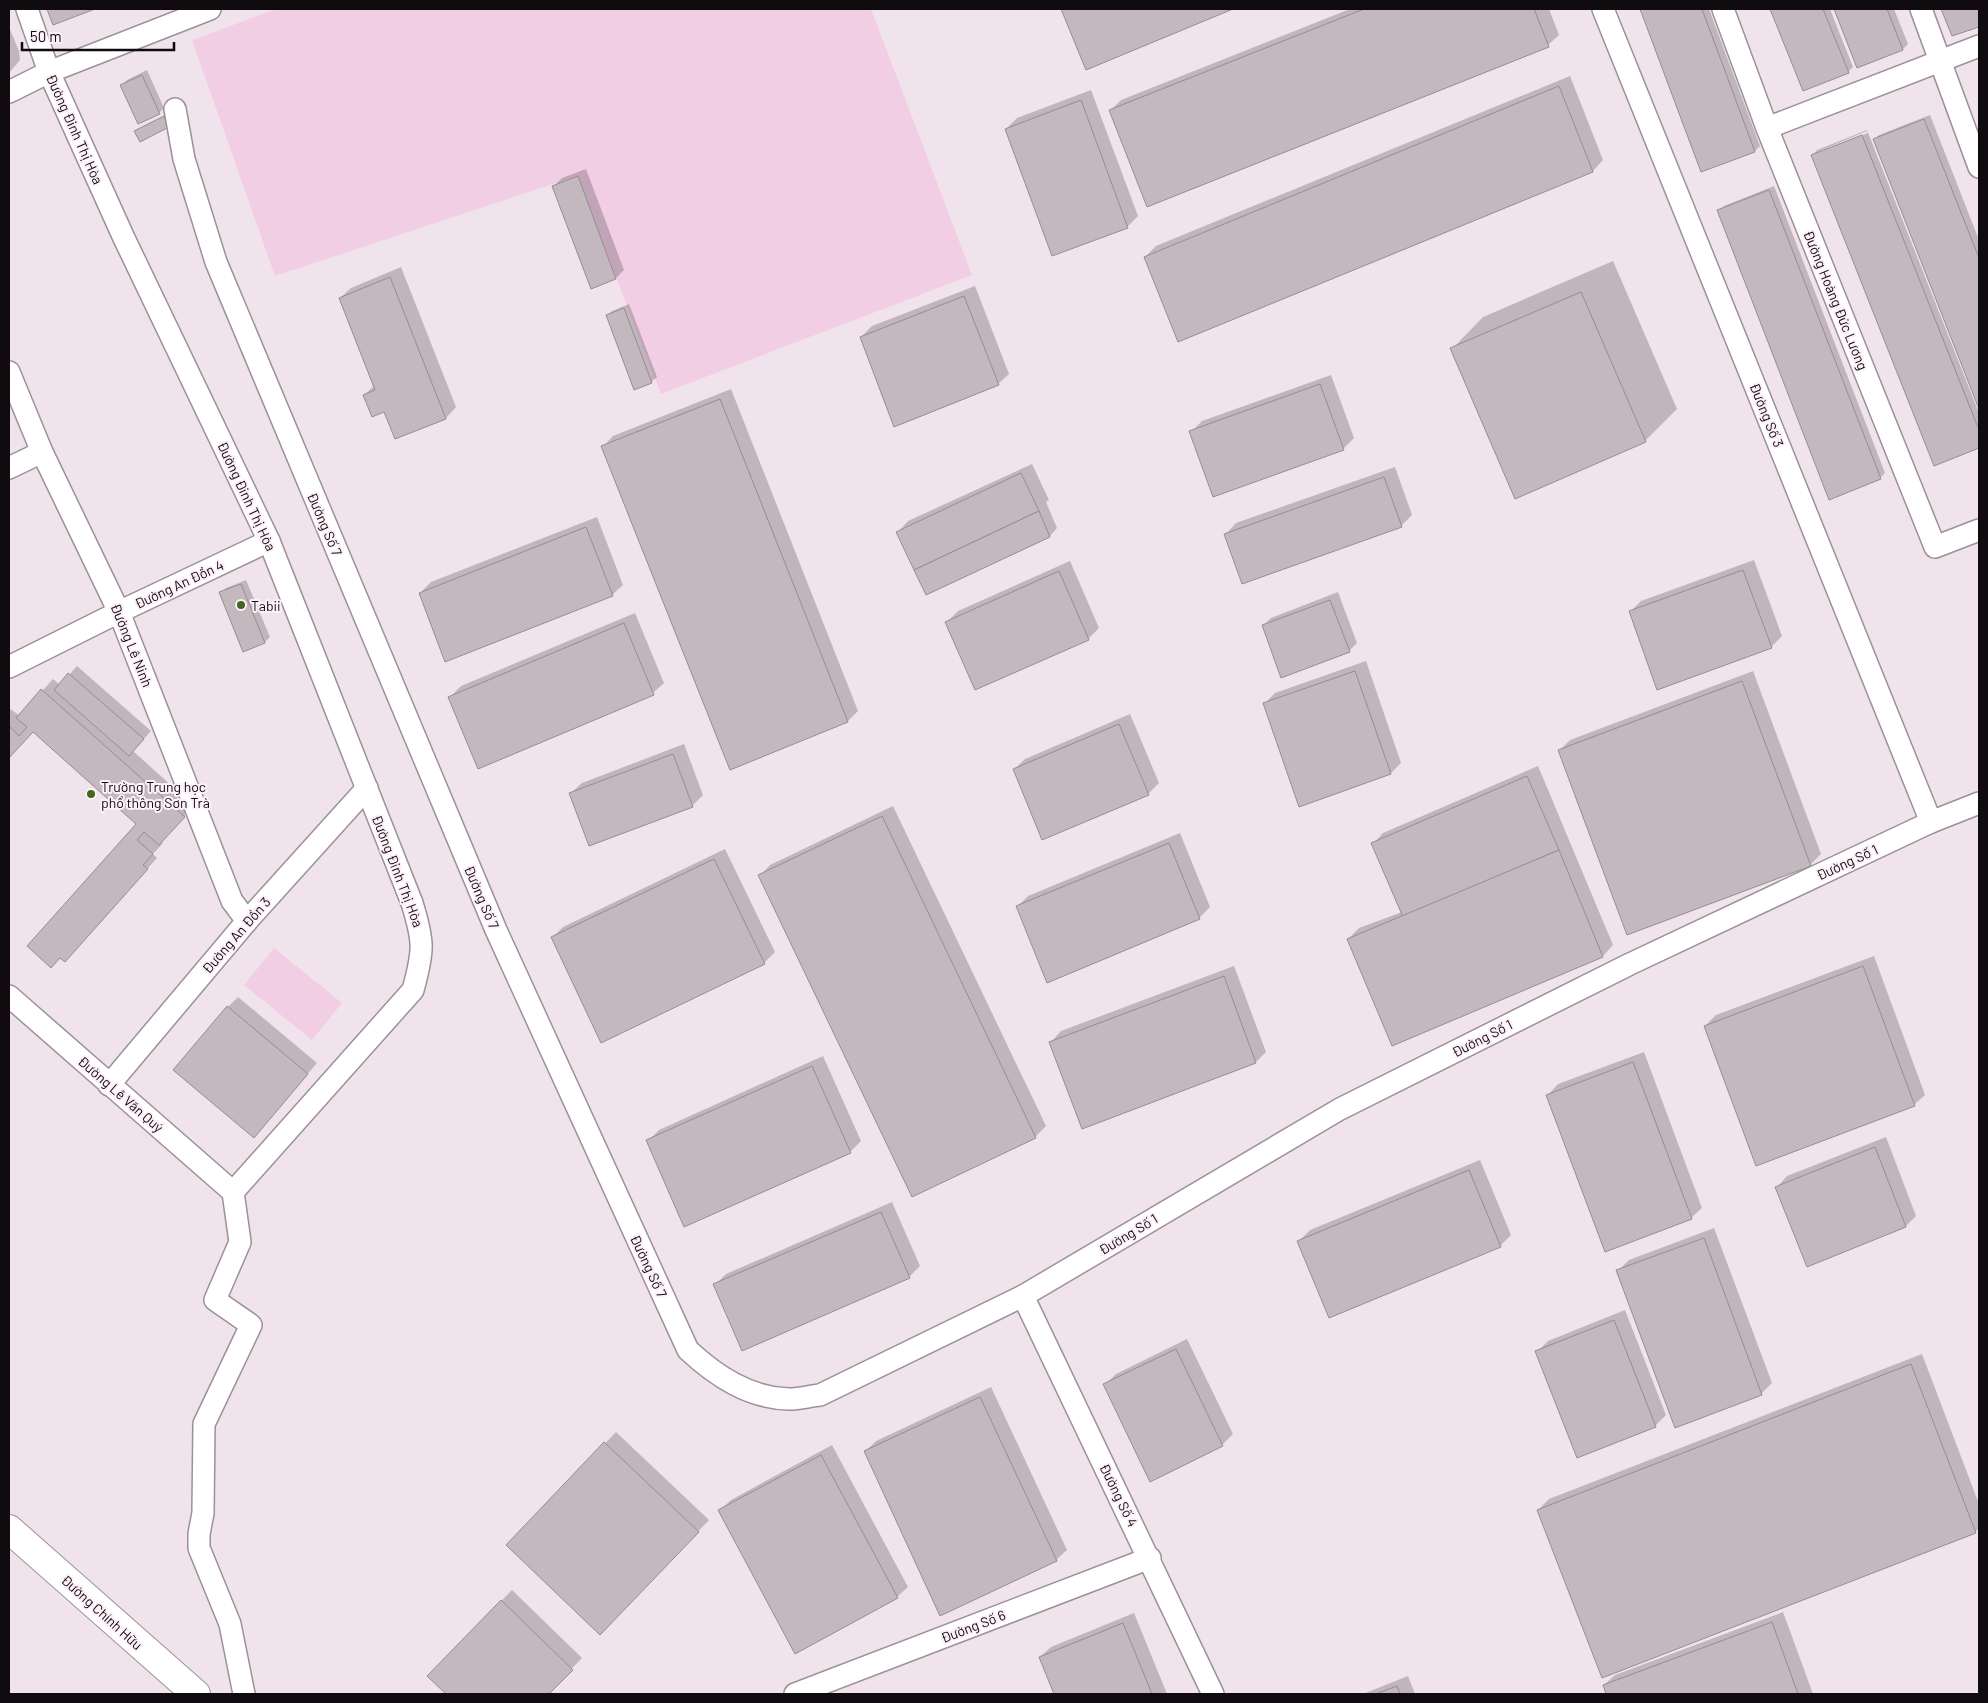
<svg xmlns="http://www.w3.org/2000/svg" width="1988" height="1703" font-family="Barlow,sans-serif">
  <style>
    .green { fill: #f2cee4 }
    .shadow { fill: #0003; fill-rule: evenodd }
    .building { fill: #c4b8bf; stroke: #978c93 }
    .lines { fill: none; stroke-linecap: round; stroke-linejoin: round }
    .minor-casing { stroke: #9d9198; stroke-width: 24 }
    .tertiary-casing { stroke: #9d9198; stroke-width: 30 }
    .minor { stroke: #fff; stroke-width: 21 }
    .tertiary { stroke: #fff; stroke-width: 28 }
    .poi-dot { fill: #44671e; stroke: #fef0f8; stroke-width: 2 }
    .labels { text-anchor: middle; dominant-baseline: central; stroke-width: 4; stroke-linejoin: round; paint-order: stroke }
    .street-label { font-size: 14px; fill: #0f0b0e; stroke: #fef0f8 }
    .poi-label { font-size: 14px; fill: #0f0b0e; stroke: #fef0f8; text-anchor: start }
  </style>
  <rect width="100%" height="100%" fill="#f0e3eb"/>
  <!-- green -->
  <g class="green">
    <polygon points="276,9 871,9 972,275 661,394 577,176 275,276 192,40"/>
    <polygon points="274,948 342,1003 312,1040 244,985"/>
  </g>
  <!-- shadow -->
  <g class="shadow">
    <polygon points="1062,9 1229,9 1087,68"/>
    <polygon points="1350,9 1549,9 1559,35 1548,45 1111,110 1121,100"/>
    <polygon points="1642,9 1709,9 1760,146 1755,151 1701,171"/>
    <polygon points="1771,9 1830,9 1853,67 1848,72 1804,90"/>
    <polygon points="1835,9 1894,9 1908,44 1903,49 1858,67"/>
    <polygon points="1943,9 1979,9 1979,25 1952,35"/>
    <polygon points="9,27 19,51 20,60 9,73"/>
    <polygon points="147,70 164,108 159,113 122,85 127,80"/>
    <polygon points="1570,76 1603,160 1593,171 1179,340 1145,257 1156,246"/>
    <polygon points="1091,90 1138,216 1127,227 1006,129 1017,118"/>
    <polygon points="166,115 171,124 136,131 138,129"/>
    <polygon points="1930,115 1979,240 1979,406 1874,140 1879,135"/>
    <path d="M1867 130 1979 413V446L1934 464 1812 156 1817 150ZM1867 131 1868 133 1817 154V152Z"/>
    <polygon points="586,169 624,270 616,278 592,287 554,186 562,178"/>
    <polygon points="1774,186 1885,473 1880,478 1719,211 1724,206"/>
    <polygon points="1613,261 1677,409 1645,441 1452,349 1483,317"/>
    <polygon points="401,267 456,407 446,418 396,437 385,410 364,395 375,385 340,298 351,288"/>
    <polygon points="975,286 1009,374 998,384 861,337 872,326"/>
    <polygon points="629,304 657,377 651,382 607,316 612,311"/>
    <polygon points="1331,375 1354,438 1343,449 1191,432 1202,421"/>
    <polygon points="731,389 858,711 848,721 730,769 603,447 613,436"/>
    <polygon points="1032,464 1049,500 1046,502 1057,528 1050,536 926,594 898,532 908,521"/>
    <polygon points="1395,467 1412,515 1401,526 1226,534 1236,523"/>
    <polygon points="597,517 623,585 612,595 420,593 431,582"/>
    <polygon points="1754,560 1782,636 1771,647 1630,612 1641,601"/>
    <polygon points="1070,561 1099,628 1088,639 976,688 947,622 958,611"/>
    <polygon points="246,580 270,637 265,642 244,650 221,593 226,588"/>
    <polygon points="1338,592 1357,643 1349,651 1263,626 1271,618"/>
    <polygon points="635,613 664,683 653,693 479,767 450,697 461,686"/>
    <polygon points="1366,661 1401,763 1391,773 1264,704 1275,693"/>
    <polygon points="77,666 151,731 133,751 194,806 161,841 163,843 153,854 157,858 75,950 138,824 33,731 9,758 9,708 20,716 53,679 60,685"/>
    <polygon points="1753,671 1821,854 1810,865 1560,750 1570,740"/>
    <polygon points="1130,714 1159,783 1148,794 1014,770 1025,759"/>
    <polygon points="684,744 703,795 692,806 571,793 582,783"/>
    <polygon points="1538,766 1613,945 1603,956 1392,1044 1348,939 1359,928 1402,912 1373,844 1383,833"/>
    <polygon points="893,806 1046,1126 1035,1137 760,876 770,865"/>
    <polygon points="1180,833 1210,907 1199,918 1017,907 1028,896"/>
    <polygon points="725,849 775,952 764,963 552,938 563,927"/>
    <polygon points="1874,956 1925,1095 1914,1105 1705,1026 1716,1015"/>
    <polygon points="1234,966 1266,1052 1256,1062 1051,1042 1061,1031"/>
    <polygon points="238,997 317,1063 254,1137 228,1007"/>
    <polygon points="1644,1052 1702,1208 1691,1218 1548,1095 1558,1084"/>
    <polygon points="823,1056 861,1141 850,1152 648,1141 659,1130"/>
    <polygon points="1886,1137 1916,1216 1906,1226 1777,1187 1787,1176"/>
    <polygon points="1480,1160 1511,1235 1500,1246 1330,1316 1299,1241 1310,1230"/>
    <polygon points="892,1202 920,1266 909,1277 715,1285 726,1274"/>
    <polygon points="1714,1228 1772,1383 1761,1394 1618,1271 1629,1260"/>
    <polygon points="1625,1310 1666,1415 1655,1426 1537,1352 1548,1341"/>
    <polygon points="1187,1339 1233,1434 1222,1445 1105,1385 1116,1374"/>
    <polygon points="1922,1354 1979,1504 1979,1528 1975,1532 1538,1510 1549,1499"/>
    <polygon points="991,1387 1067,1550 1056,1560 865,1452 876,1441"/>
    <polygon points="616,1432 709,1520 611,1623 508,1545"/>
    <polygon points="832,1445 908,1587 897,1597 720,1510 731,1500"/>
    <polygon points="512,1590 582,1658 547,1694 448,1694 428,1676"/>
    <polygon points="1783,1612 1813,1694 1607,1694 1604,1685 1615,1675"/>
    <polygon points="1134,1613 1167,1694 1055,1694 1040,1657 1051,1647"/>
    <polygon points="1408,1676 1415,1694 1363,1694"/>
  </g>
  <!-- building -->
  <g class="building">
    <polygon points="47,9 95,9 53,25"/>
    <polygon points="1061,9 1233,9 1086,70"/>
    <polygon points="1364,9 1534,9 1549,47 1147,207 1109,110"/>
    <polygon points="1640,9 1702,9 1755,152 1701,172"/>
    <polygon points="1770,9 1823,9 1849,73 1803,91"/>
    <polygon points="1834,9 1887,9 1903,50 1857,68"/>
    <polygon points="1941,9 1979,9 1979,27 1952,36"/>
    <polygon points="142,75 160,114 138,124 120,85"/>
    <polygon points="1559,86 1593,172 1178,342 1144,257"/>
    <polygon points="1081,100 1128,228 1052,256 1005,129"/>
    <polygon points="164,116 169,127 140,142 134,131"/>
    <polygon points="1924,119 1979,258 1979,409 1873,139"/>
    <polygon points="1862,135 1979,430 1979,448 1934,466 1811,155"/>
    <polygon points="578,176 616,279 591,289 552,186"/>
    <polygon points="1769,190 1881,479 1829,500 1717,210"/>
    <polygon points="390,277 446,419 395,439 384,412 372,417 363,395 375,390 339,298"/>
    <polygon points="1581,292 1646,442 1515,499 1450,348"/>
    <polygon points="964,296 999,385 894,427 860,337"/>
    <polygon points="624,308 652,383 634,390 606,315"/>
    <polygon points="1320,384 1344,450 1213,497 1189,431"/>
    <polygon points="720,399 848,722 730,770 601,446"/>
    <polygon points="1021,473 1039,511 914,570 896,532"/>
    <polygon points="1384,477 1402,527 1242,584 1224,534"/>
    <polygon points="1039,511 1050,537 926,595 914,570"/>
    <polygon points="586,527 613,596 445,662 419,593"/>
    <polygon points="1743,570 1772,648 1657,690 1629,611"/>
    <polygon points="1059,571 1089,640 975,690 945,622"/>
    <polygon points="241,584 265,643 243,652 219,592"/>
    <polygon points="1330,600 1350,652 1281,678 1262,625"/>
    <polygon points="624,623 654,695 478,769 448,697"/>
    <polygon points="1355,671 1391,774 1299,807 1263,703"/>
    <polygon points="68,673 144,739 129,756 54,690"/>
    <polygon points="1742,681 1811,866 1627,935 1558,750"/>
    <polygon points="41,689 185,817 159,845 144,832 137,840 153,854 143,865 148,869 65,962 60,958 51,968 27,946 136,824 33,732 9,758 9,726 19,736 27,727 16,718"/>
    <polygon points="1119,724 1149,795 1042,840 1013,769"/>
    <polygon points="673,754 693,807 589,846 569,793"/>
    <polygon points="1527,776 1559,850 1403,917 1371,843"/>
    <polygon points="882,816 1036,1138 912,1197 758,875"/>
    <polygon points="1169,843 1200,919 1047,983 1016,906"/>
    <polygon points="1559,850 1603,957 1392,1046 1347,939"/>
    <polygon points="714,859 765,964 601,1043 551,937"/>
    <polygon points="1863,966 1915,1106 1756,1166 1704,1026"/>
    <polygon points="1224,976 1256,1063 1082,1129 1049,1042"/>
    <polygon points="227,1006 308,1074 254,1138 173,1070"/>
    <polygon points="1633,1062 1692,1219 1605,1252 1546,1095"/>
    <polygon points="812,1066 851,1153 684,1227 646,1140"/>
    <polygon points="1875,1147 1906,1227 1807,1267 1775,1187"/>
    <polygon points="1469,1170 1501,1247 1329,1318 1297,1241"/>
    <polygon points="881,1212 910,1278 742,1351 713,1284"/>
    <polygon points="1704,1238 1762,1395 1675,1428 1616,1270"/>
    <polygon points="1614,1320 1656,1427 1577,1458 1535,1351"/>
    <polygon points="1176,1349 1223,1446 1150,1482 1103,1384"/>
    <polygon points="1911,1364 1976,1533 1602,1678 1537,1510"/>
    <polygon points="980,1397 1057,1561 940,1616 864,1451"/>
    <polygon points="604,1442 699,1532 600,1635 506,1545"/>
    <polygon points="821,1455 898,1598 795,1654 718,1510"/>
    <polygon points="501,1600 573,1670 549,1694 446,1694 427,1676"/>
    <polygon points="1772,1622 1798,1694 1606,1694 1603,1685"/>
    <polygon points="1123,1623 1152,1694 1054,1694 1039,1657"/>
    <polygon points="1397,1686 1400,1694 1376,1694"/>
  </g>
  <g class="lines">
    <!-- minor casing -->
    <g class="minor-casing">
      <g id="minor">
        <path d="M27 9 49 72 123 236 269 541 412 903C424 942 424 950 413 990L233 1192 240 1242 215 1300 251 1325 204 1424 203 1513 199 1534V1548L230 1624 244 1694"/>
        <polyline points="1603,9 1931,822"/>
        <polyline points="1723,9 1767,128 1935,547 1979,530"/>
        <polyline points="1921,9 1979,167"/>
        <polyline points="9,92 49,72 210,9"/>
        <path d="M175 109 184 159 216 262 496 930 688 1350C716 1376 749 1398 789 1399 799 1399 810 1396 820 1395L1023 1296 1340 1109 1630 964 1931 822 1979 803"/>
        <polyline points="1767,128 1979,46"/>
        <polyline points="9,372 42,452 119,612 232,901 247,921"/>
        <polyline points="9,468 42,452"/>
        <polyline points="9,667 119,612 269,541"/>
        <polyline points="9,996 233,1192"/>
        <polyline points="109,1085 247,921 367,788"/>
        <polyline points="1023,1296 1213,1694"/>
        <polyline points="795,1694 1150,1558"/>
      </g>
    </g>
    <!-- tertiary casing -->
    <g class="tertiary-casing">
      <polyline id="tertiary" points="9,1529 196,1694"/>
    </g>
    <!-- minor -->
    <use href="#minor" class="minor"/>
    <!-- tertiary -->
    <use href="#tertiary" class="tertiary"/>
  </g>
  <!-- markers -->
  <g class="poi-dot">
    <circle cx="241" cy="605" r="5"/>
    <circle cx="91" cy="794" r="5"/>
  </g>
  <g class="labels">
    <!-- street labels -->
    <g class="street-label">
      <text transform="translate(75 129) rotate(66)">Đường Đinh Thị Hòa</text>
      <text transform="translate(1836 300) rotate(68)">Đường Hoàng Đức Lương</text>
      <text transform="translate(1767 415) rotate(68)">Đường Số 3</text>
      <text transform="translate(247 496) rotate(65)">Đường Đinh Thị Hòa</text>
      <text transform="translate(325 524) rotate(67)">Đường Số 7</text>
      <text transform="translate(179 584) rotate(-25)">Đường An Đồn 4</text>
      <text transform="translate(132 645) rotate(68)">Đường Lê Ninh</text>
      <text transform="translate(1847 862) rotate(-25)">Đường Số 1</text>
      <text transform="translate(398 871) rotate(69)">Đường Đinh Thị Hòa</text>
      <text transform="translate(482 897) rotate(67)">Đường Số 7</text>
      <text transform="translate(236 935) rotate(-49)">Đường An Đồn 3</text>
      <text transform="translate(1482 1038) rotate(-27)">Đường Số 1</text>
      <text transform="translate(121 1094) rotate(41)">Đường Lê Văn Quý</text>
      <text transform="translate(1128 1234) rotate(-31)">Đường Số 1</text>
      <text transform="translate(649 1266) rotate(65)">Đường Số 7</text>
      <text transform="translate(1119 1495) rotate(64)">Đường Số 4</text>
      <text transform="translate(102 1612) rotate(42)">Đường Chính Hữu</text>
      <text transform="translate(973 1626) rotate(-21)">Đường Số 6</text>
    </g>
    <!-- poi labels -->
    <g class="poi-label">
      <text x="251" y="605">Tabii</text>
      <text x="101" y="786">Trường Trung học<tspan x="101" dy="16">phổ thông Sơn Trà</tspan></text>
    </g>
  </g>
  <!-- border -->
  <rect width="1988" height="1703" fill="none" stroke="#0f0b0e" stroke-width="20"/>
  <!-- scale -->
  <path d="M22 42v8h152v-8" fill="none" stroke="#0f0b0e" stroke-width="2.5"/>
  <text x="30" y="42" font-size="15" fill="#0f0b0e" stroke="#fef0f8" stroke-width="4" paint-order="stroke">50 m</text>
</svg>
